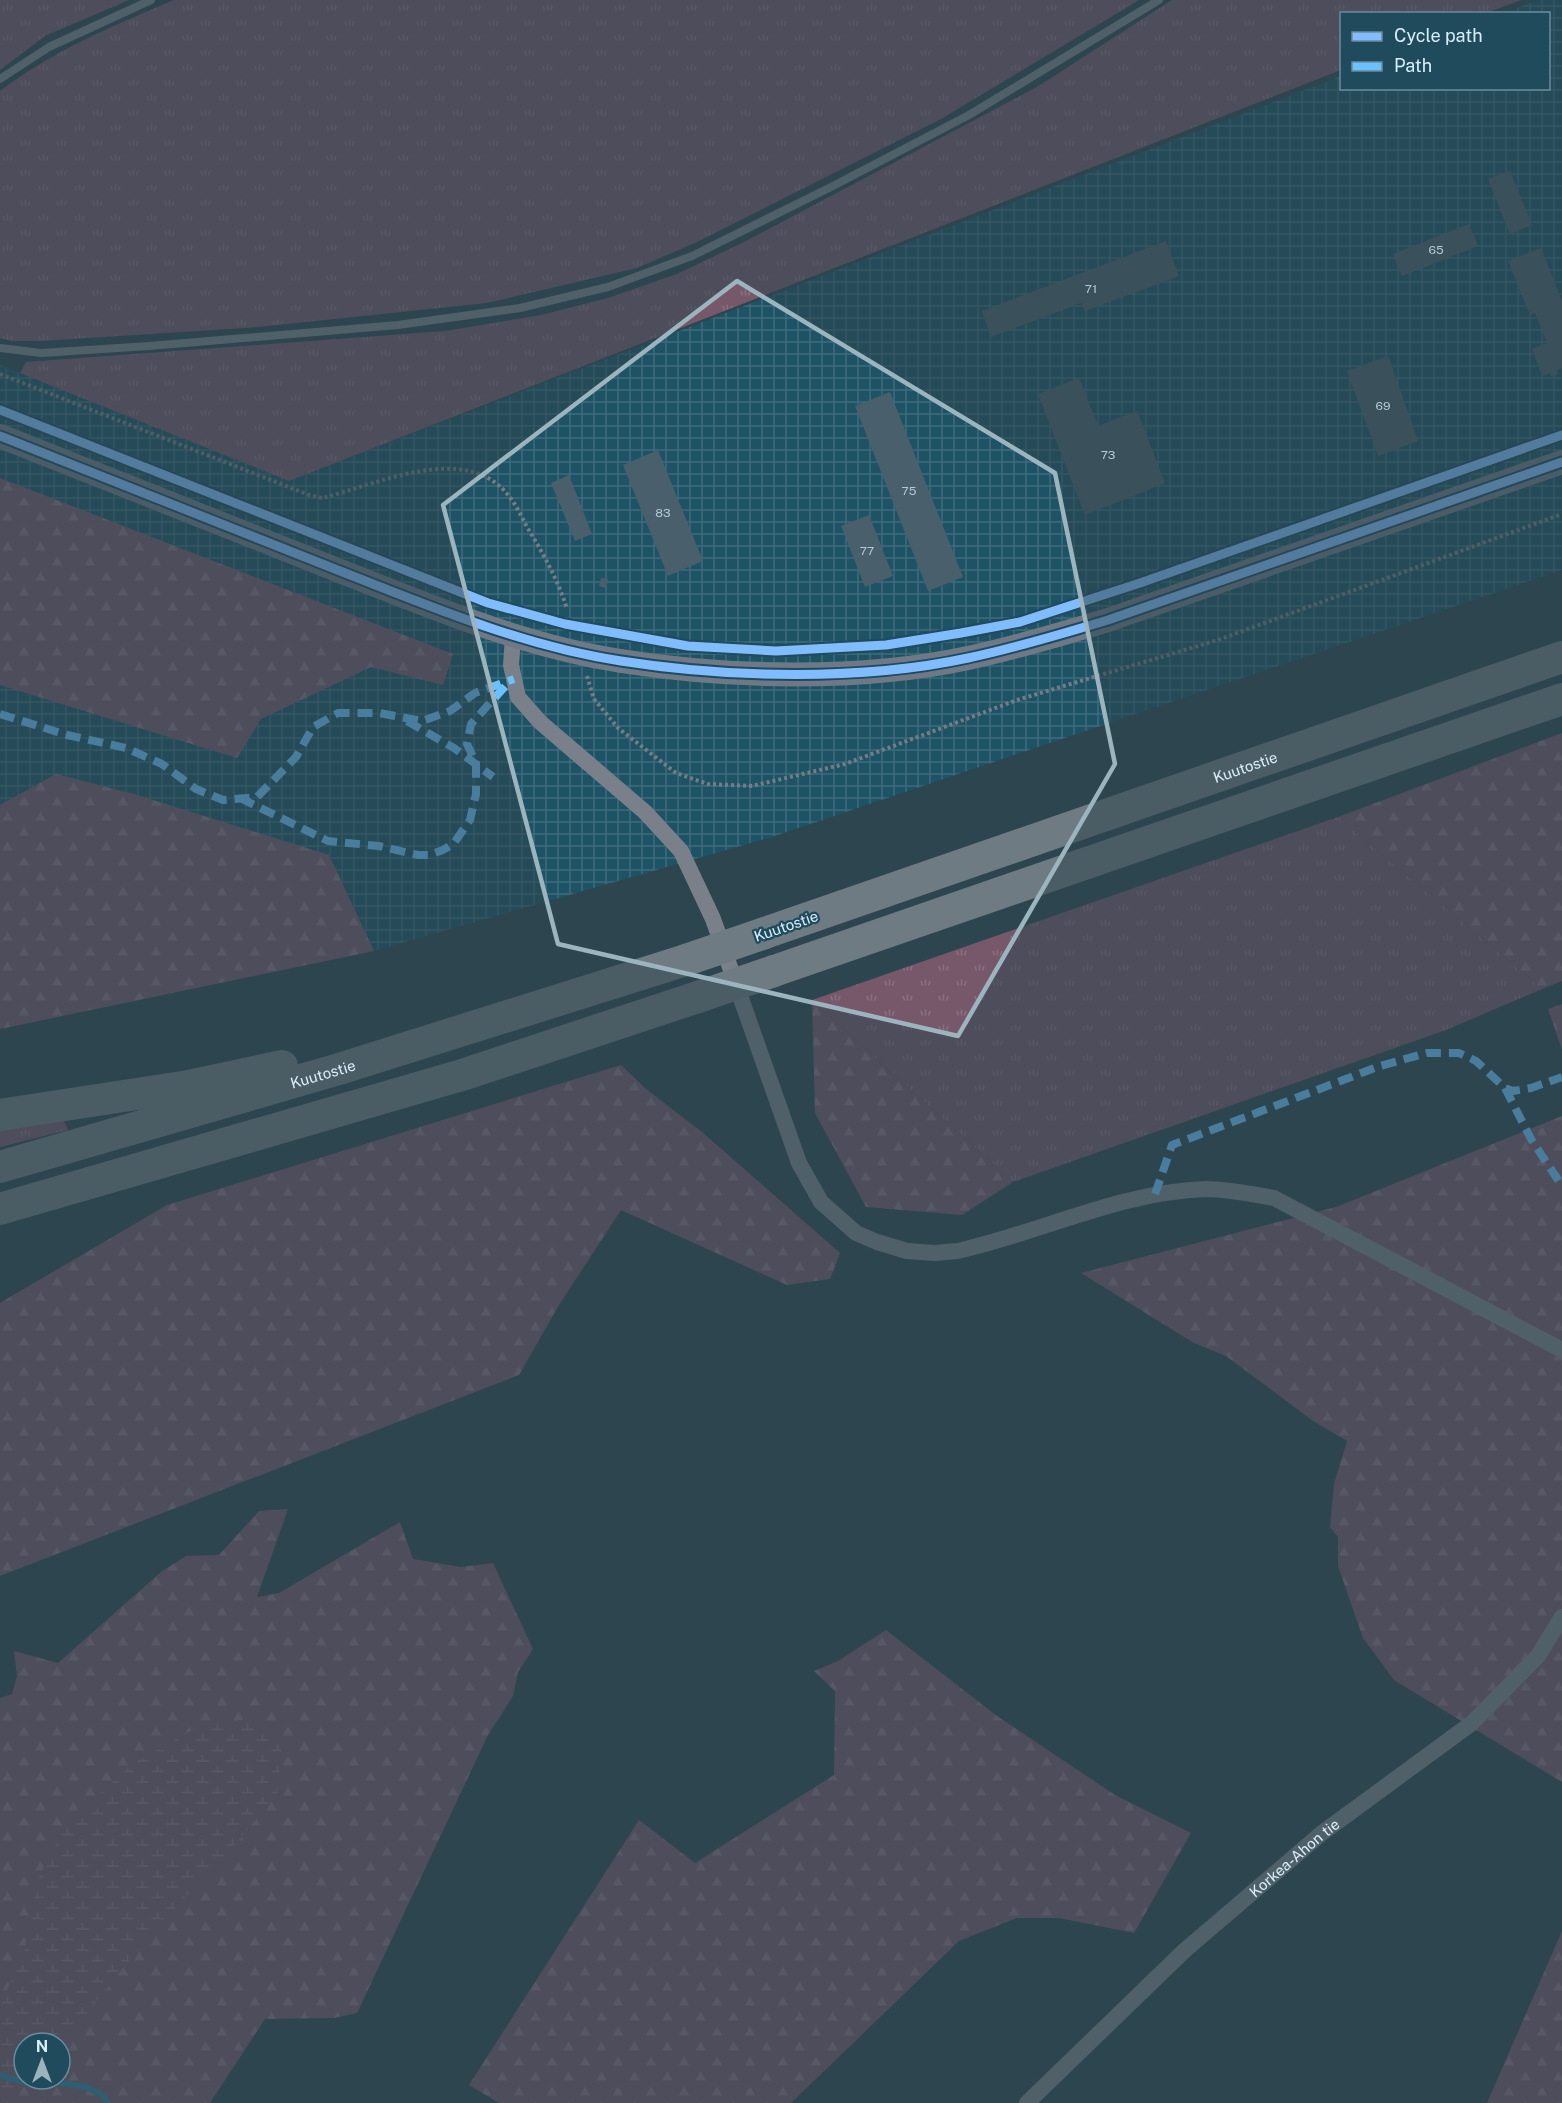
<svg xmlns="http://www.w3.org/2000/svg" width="1562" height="2103" font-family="'Public Sans',sans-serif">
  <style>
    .industrial { fill: url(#industrial-grid) }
    .grass { fill: url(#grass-tufts) }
    .forest { fill: url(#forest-firs); fill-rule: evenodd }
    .wetland { fill: url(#wetland-marsh) }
    .cemetery { fill: url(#cemetery-stones) }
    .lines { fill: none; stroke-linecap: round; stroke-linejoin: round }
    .stream { stroke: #307d9b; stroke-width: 6 }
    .building { fill: #4a5f6c }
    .path { stroke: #747d86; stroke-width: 4; stroke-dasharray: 3 3; stroke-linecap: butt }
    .lane { stroke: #7a808a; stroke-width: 8 }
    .street { stroke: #7a808a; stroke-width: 16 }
    .secondary { stroke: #6e7985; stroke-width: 24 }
    .highway { stroke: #6e7b82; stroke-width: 32 }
    .highway-bridge { stroke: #6e7b82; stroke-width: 32 }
    .quiet { stroke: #6cc0fc; stroke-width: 8; stroke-dasharray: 15 8; stroke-linecap: butt }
    .cycleway-casing { stroke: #1f4b5d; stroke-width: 13 }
    .cycleway { stroke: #80bcff; stroke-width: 9 }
    .marked { fill: none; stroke: #9cb4be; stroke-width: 4.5; stroke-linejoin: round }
    .labels { text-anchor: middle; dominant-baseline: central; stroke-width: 4.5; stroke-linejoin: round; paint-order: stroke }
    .number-label { font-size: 12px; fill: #b4cbd6 }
    .street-label { font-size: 15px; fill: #d8effa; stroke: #1f4b5d }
  </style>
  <defs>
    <pattern id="industrial-grid" width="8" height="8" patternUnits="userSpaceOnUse" patternTransform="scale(1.5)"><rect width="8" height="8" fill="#1e5265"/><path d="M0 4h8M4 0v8" fill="none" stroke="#3e6b7c"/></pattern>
    <pattern id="grass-tufts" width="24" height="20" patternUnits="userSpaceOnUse" patternTransform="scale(1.5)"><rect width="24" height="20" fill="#77586b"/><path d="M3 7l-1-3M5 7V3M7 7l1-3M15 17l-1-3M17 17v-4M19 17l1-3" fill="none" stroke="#8a7081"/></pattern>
    <pattern id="forest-firs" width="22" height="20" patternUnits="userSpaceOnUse" patternTransform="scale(1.5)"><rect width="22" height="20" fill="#77586b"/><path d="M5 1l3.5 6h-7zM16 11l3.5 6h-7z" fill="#8a7081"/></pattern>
    <pattern id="wetland-marsh" width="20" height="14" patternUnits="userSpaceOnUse" patternTransform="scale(1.5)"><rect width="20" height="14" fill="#77586b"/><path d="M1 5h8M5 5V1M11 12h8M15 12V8" fill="none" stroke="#8a7081"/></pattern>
    <pattern id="cemetery-stones" width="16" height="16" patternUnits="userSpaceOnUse" patternTransform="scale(1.5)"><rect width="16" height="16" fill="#77586b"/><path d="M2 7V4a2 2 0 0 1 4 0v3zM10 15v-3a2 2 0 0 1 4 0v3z" fill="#8a7081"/></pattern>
  </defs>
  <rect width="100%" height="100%" fill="#2d454f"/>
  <!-- industrial -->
  <polygon class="industrial" points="1538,0 1562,0 1562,570 772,837 374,951 329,855 49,778 0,805 0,365 289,481 1341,76 1342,88 1548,88 1548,14 1503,13"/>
  <!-- grass -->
  <g class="grass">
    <polygon points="0,0 129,0 45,36 0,70"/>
    <path d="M174 0H1139L941 119 697 242 637 268 487 303 258 327 40 341H12L0 338V91C54 50 113 26 174 0Z"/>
    <polygon points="1172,0 1521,0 1487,13 1342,14 1341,70 289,481 20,373 26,362 445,331 541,315 608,298 677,274 744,242 1037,87"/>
    <polygon points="1338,817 1542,989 1446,1030 1013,1182 812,1000"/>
    <polygon points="64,1121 68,1130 0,1147 0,1130"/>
  </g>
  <!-- forest -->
  <g class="forest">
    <polygon points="0,478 453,654 443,685 371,667 261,719 237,758 0,685"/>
    <polygon points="1562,733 1562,981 1542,989 1338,817"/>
    <polygon points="56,774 134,794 329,855 374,951 0,1029 0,805"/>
    <polygon points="812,1000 1013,1182 962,1215 866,1207 815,1113"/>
    <polygon points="621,1065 646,1089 702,1132 840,1253 830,1279 787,1285 621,1210 559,1305 519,1375 0,1576 0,1303 167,1205"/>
    <polygon points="1562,1116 1562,1782 1394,1680 1363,1638 1338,1566 1338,1537 1330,1527 1334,1484 1347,1441 1313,1421 1226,1356 1194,1343 1081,1273 1336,1207"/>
    <path d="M288 1509 257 1597 279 1593 400 1522 413 1559 461 1567 493 1563 533 1649 518 1672 513 1696 488 1735 357 2013 334 2018 265 2019 210 2103H0V1698L12 1694 17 1676 14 1651 58 1663 161 1572 186 1556 219 1555 259 1511ZM24 2043H60V2079H24Z"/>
    <polygon points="886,1630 997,1716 1115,1795 1191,1833 1134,1933 1059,1918 1017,1918 959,1941 791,2103 499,2103 469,2085 639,1820 695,1863 834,1775 835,1691 814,1671 838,1661"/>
    <polygon points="1562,1931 1562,2103 1487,2103"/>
  </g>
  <!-- wetland -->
  <polygon class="wetland" points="252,1718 282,1740 277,1794 225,1857 154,1929 60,2047 60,2043 24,2043 24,2079 27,2079 0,2103 0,2007 25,1949 39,1876 66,1825 132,1764 194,1729"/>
  <!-- cemetery -->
  <polygon class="cemetery" points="1562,1004 1562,1050 1548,1009"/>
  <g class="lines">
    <!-- stream -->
    <polyline class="stream" points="0,2075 23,2082 37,2079 86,2087 101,2094 108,2103"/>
  </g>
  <!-- building -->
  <g class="building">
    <polygon points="1510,171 1532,225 1510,234 1488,179"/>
    <polygon points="1469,224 1478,246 1402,276 1393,254"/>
    <polygon points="1166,241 1179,276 1085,311 1081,303 991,337 982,311"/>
    <polygon points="1541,248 1562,301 1562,368 1557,370 1558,374 1552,377 1550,373 1542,376 1532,349 1547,343 1535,313 1530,315 1508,261"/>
    <polygon points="1388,356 1418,441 1378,456 1347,371"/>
    <polygon points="1079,378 1098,426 1137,411 1165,483 1085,515 1038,394"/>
    <polygon points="890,392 963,577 928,591 855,406"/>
    <polygon points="658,450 703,561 668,576 623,465"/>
    <polygon points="569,475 592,534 575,541 551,483"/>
    <polygon points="869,515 893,576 865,587 841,526"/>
    <polygon points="601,578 608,579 606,588 599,586"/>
  </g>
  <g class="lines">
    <!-- path -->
    <g class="path">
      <path d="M0 374 309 495 322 498C376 485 465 441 508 495 516 504 521 516 527 527 543 553 558 580 567 609"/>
      <polyline points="587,676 594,699 618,728 676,773 708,784 752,786 845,764 1017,700 1218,640 1562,514"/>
    </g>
    <!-- lane -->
    <g class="lane">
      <polyline points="0,79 49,47 151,0"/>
      <polyline points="0,348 41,353 149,346 398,325 520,308 608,287 692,256 831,187 969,115 1159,0"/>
    </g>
    <!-- street -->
    <g class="street">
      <path d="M513 637 511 665 518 697 540 722 645 812 681 851 713 919 799 1163 821 1202 856 1233 877 1242 907 1251 935 1253 958 1251C1042 1232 1119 1192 1206 1189 1228 1189 1251 1194 1274 1198L1562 1350"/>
      <path id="s1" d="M1027 2103 1184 1951 1322 1833 1472 1723 1538 1656 1562 1617"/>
    </g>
    <!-- secondary -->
    <path class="secondary" d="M0 436C113 481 227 526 340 571 432 607 523 646 621 661 729 678 862 681 968 658 1015 648 1062 634 1108 620L1562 462"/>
    <!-- highway -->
    <g class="highway">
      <path id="s2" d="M765 933 1562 657"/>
      <polyline points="774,971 1562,699"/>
      <polyline points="0,1115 189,1086 282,1066"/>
      <path id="s3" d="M0 1167 339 1069 686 960"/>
      <polyline points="0,1209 462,1075 698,997"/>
    </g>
    <!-- highway-bridge -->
    <g class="highway-bridge">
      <polyline points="686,960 765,933"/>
      <polyline points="698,997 774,971"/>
    </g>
    <!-- quiet -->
    <g class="quiet">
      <polyline points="0,714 67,735 126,748 162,764 196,789 223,800 257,797 296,757 313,727 338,713 379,713 422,721 450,711 475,693 514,679"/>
      <polyline points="407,721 454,748 493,777"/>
      <polyline points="240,798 328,841 379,846 418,855 429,855 443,850 454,843 470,820 476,794 476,763 467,744 471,724 510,681"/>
      <polyline points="1505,1088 1531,1139 1562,1186"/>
      <polyline points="1155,1194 1172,1145 1380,1066 1427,1053 1459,1053 1476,1061 1505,1088 1513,1091 1531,1088 1562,1077"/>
    </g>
    <!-- cycleway casing -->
    <g class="cycleway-casing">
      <g id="cycleway">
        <polyline points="0,410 488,603 565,624 688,646 776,651 886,645 961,633 1020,622 1140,583 1562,435"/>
        <path d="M0 436C113 481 227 526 340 571 432 607 523 646 621 661 729 678 862 681 968 658 1015 648 1062 634 1108 620L1562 462"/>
      </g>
    </g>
    <!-- cycleway -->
    <use href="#cycleway" class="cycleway"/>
  </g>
  <!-- marked area -->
  <path d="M0 0H1562V2103H0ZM737 281 1055 473 1115 764 958 1036 558 944 443 505Z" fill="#2d454f" fill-opacity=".55" fill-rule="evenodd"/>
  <path class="marked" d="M737 281 1055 473 1115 764 958 1036 558 944 443 505Z"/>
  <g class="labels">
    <!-- number labels -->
    <g class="number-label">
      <text x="1436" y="250">65</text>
      <text x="1091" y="289">71</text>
      <text x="1383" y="406">69</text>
      <text x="1108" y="455">73</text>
      <text x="909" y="491">75</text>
      <text x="663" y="513">83</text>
      <text x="867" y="551">77</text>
    </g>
    <!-- street labels -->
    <g class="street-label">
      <text stroke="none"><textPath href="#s2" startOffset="508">Kuutostie</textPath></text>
      <text transform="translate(786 926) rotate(-19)">Kuutostie</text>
      <text stroke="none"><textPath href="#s3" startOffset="336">Kuutostie</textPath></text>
      <text stroke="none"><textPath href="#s1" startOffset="363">Korkea-Ahon tie</textPath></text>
    </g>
  </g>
  <!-- legend -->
  <rect x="1340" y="12" width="210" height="78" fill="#1f4b5d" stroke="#698d9c" stroke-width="1.5"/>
  <rect x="1352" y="32" width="30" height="9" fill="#80bcff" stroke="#698d9c" stroke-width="1.5"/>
  <text x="1394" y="42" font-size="18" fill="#d8effa">Cycle path</text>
  <rect x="1352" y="62" width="30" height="9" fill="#6cc0fc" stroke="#698d9c" stroke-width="1.5"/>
  <text x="1394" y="72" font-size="18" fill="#d8effa">Path</text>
  <!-- north arrow -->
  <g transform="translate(42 2061)"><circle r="28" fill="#1f4b5d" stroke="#698d9c" stroke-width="1.5"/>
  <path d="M0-4.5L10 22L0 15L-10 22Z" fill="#9cb4be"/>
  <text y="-9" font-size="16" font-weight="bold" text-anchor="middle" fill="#d8effa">N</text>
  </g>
</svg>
